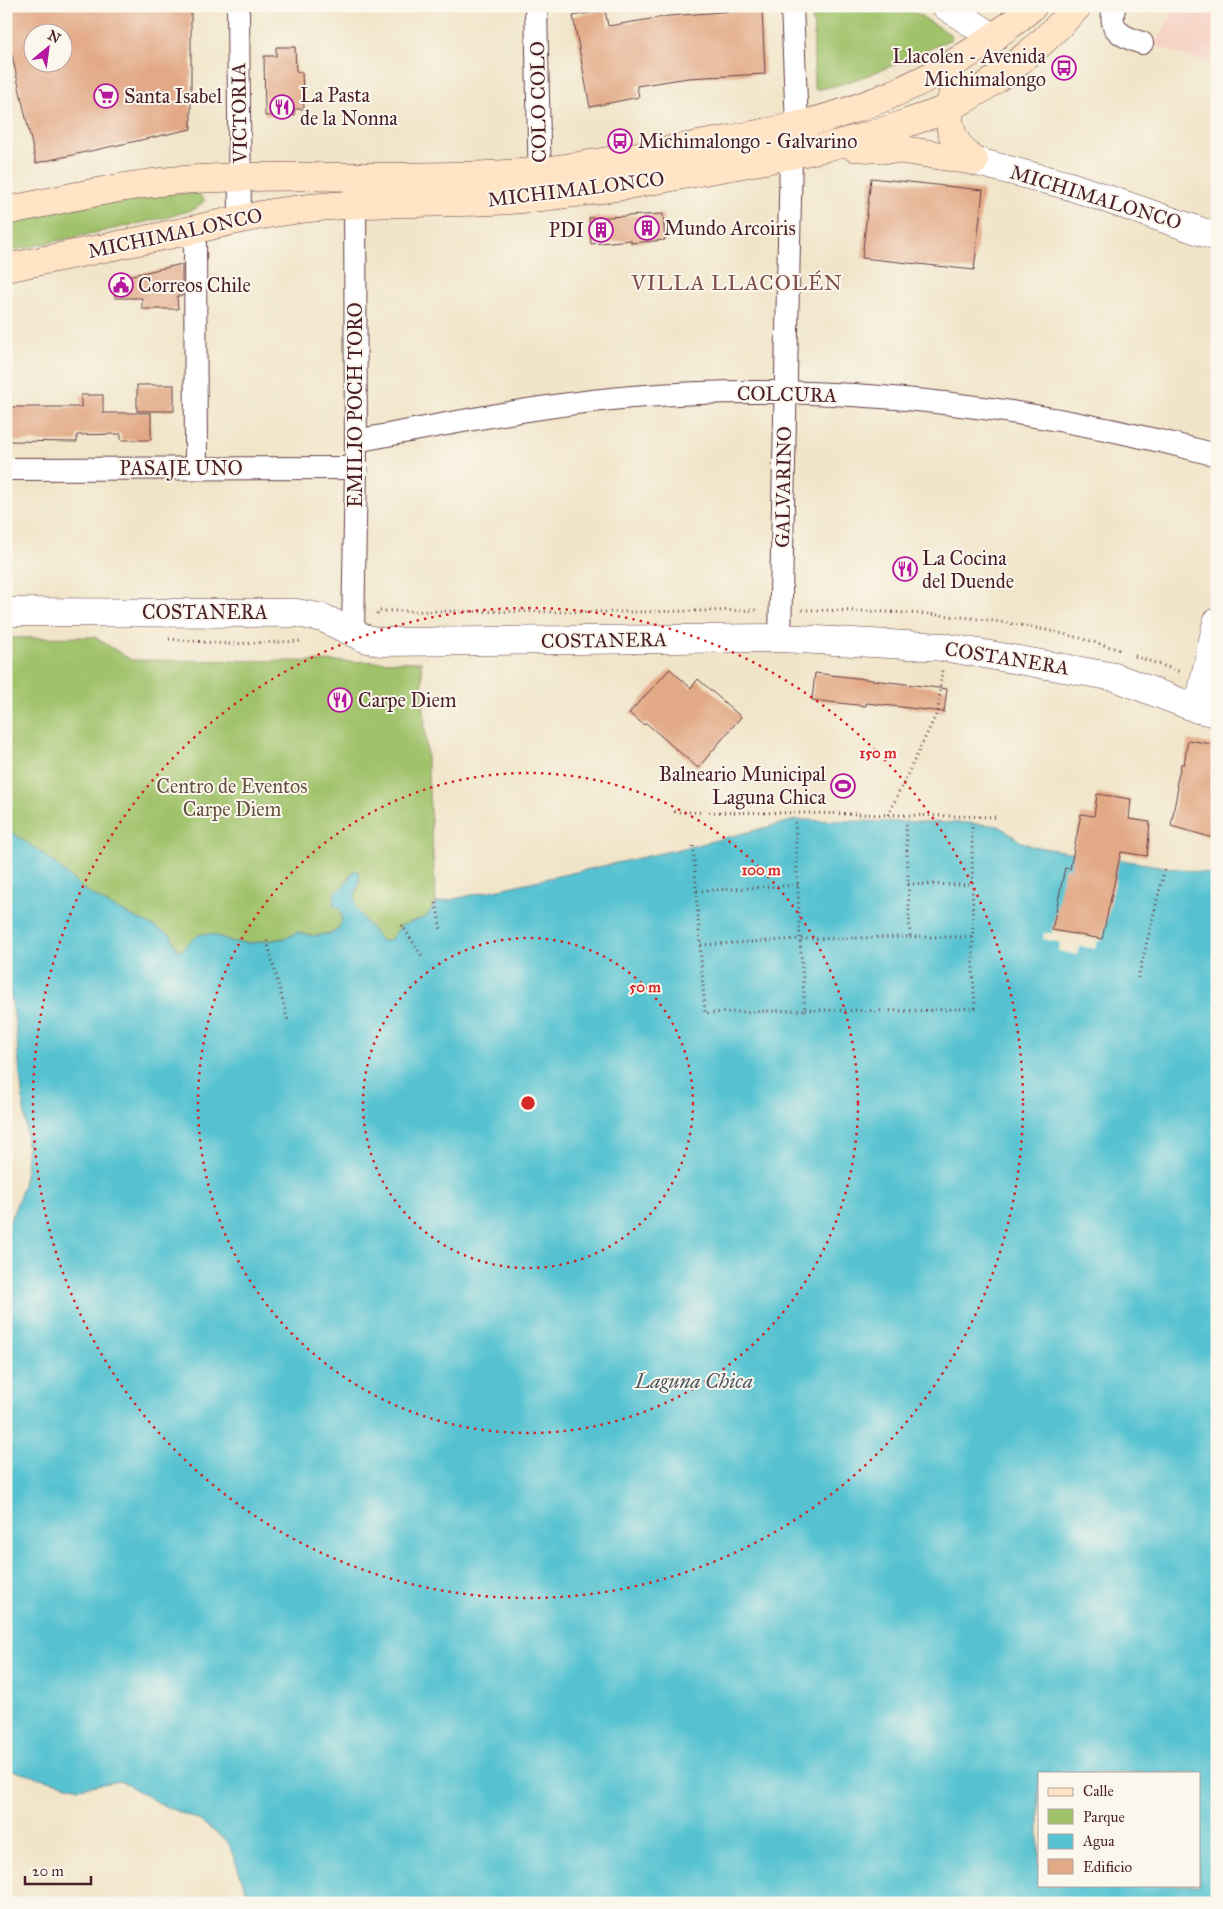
<svg xmlns="http://www.w3.org/2000/svg" width="1223" height="1909" font-family="'IM FELL Great Primer',serif">
  <style>
    .built { fill: #f6d2c5 }
    .green { fill: #a0c26b; stroke: #75704b }
    .water { fill: #57c2d1; stroke: #50707e; fill-rule: evenodd }
    .pier { fill: #f1e5c9 }
    .building { fill: #e2a986; fill-rule: evenodd }
    .lines { fill: none; stroke-linecap: round; stroke-linejoin: round }
    .minor-casing { stroke: #633d43; stroke-width: 24 }
    .tertiary-casing { stroke: #633d43; stroke-width: 29 }
    .secondary-casing { stroke: #633d43; stroke-width: 29 }
    .path { stroke: #633d43; stroke-width: 3; stroke-dasharray: 1 4; stroke-linecap: butt }
    .minor { stroke: #fff; stroke-width: 22 }
    .tertiary { stroke: #fff; stroke-width: 28 }
    .secondary { stroke: #ffe4c6; stroke-width: 28 }
    .ring { fill: none; stroke: #d62828; stroke-width: 2.5; stroke-dasharray: 2.5 5 }
    .labels { text-anchor: middle; dominant-baseline: central; stroke-width: 4; stroke-linejoin: round; paint-order: stroke }
    .poi-label { font-size: 20px; fill: #4a1f2b; stroke: #fbf7ec; text-anchor: start }
    .street-label { font-size: 20px; fill: #4a1f2b; stroke: #fbf7ec }
    .park-label { font-size: 20px; fill: #64503e; stroke: #fbf7ec }
    .neighbourhood-label { font-size: 21px; letter-spacing: 1px; fill: #7f4f4b; stroke: #fbf7ec }
    .water-label { font-size: 21px; font-style: italic; fill: #4f5865; stroke: #fbf7ec }
    .centre { fill: #d62828; stroke: #fbf7ec; stroke-width: 2.5 }
    .ring-label { font-size: 15px; text-anchor: middle; font-weight: bold; fill: #d62828; stroke: #fbf7ec; stroke-width: 4; stroke-linejoin: round; paint-order: stroke }
  </style>
  <rect width="100%" height="100%" fill="#fbf7ec"/>
  <filter id="ink" filterUnits="userSpaceOnUse"><feTurbulence type="fractalNoise" baseFrequency=".02" numOctaves="2"/><feDisplacementMap in="SourceGraphic" scale="10" xChannelSelector="R" yChannelSelector="G"/><feConvolveMatrix kernelMatrix="1 2 1 2 8 2 1 2 1" color-interpolation-filters="sRGB"/></filter>
  <filter id="wash" filterUnits="userSpaceOnUse"><feTurbulence type="fractalNoise" baseFrequency=".0096" numOctaves="4" result="noise"/><feDisplacementMap in="SourceGraphic" scale="20" xChannelSelector="R" yChannelSelector="G"/><feGaussianBlur stdDeviation="1.12" result="paint"/><feColorMatrix in="noise" values="0 0 0 0 0 0 0 0 0 0 0 0 0 0 0 0 0 1.4 0 .05"/><feComposite in="paint" operator="in"/></filter>
  <g filter="url(#wash)">
    <rect width="100%" height="100%" fill="#f1e5c9"/>
    <!-- built -->
    <polygon class="built" points="1177,6 1210,6 1217,10 1217,65 1154,46"/>
    <!-- green -->
    <g class="green">
      <path d="M811 6H905L951 35V39C908 59 864 80 817 90L814 88V31Z"/>
      <polygon points="144,193 197,193 205,200 195,209 168,217 6,252 6,222"/>
      <path d="M95 637 131 660 421 662 436 903 426 917 402 925 389 941H381C373 928 353 912 355 897 356 892 359 887 361 882L350 875 344 886 340 909 342 919 339 928 333 933 313 936 298 932 286 938 252 943 234 942 225 939 190 943 180 950 177 949 171 935 105 903 82 888 50 859 10 831H6V638Z"/>
    </g>
    <!-- water -->
    <path class="water" d="M795 820 972 823 999 826 1020 841 1031 846 1217 875V1903H251L228 1842 200 1821 162 1805 121 1781 79 1788 6 1769V1229C15 1209 24 1189 26 1167 29 1137 23 1105 20 1075 17 1044 16 1010 6 980V831H10L50 859 82 888 105 903 171 935 177 949 180 950 200 934H212L234 942 252 943 286 938 298 932 313 936 333 933 339 928 342 919 340 909 333 905 335 892 344 886 354 870 359 872C361 885 356 887 355 898 354 913 373 928 381 941H389L402 925 426 917 436 903 693 846ZM1039 1773H1199V1885H1039Z"/>
    <!-- pier -->
    <polygon class="pier" points="1065,868 1116,879 1102,941 1097,941 1095,949 1080,946 1077,955 1058,951 1060,943 1043,939 1044,933 1052,933"/>
    <g id="blocks">
      <!-- building -->
      <g class="building">
        <path d="M6 6H191V129L36 163 9 42H6ZM32 32H62V62H32Z"/>
        <polygon points="762,9 765,74 688,78 637,86 639,97 590,107 573,16 605,10 608,26 669,16"/>
        <polygon points="276,47 295,47 296,71 302,73 304,109 294,109 295,115 265,116 264,56 276,56"/>
        <polygon points="871,178 983,190 974,270 862,258"/>
        <polygon points="663,214 665,240 631,243 631,240 591,244 589,218"/>
        <polygon points="182,264 182,296 177,296 178,309 142,309 142,298 115,298 114,281 128,279 128,276"/>
        <rect x="137" y="385" width="37" height="26"/>
        <polygon points="81,395 103,395 103,413 151,413 151,440 121,440 121,434 77,435 77,442 6,441 6,407 81,407"/>
        <polygon points="670,669 691,688 698,679 741,717 698,768 646,723 644,725 629,713"/>
        <polygon points="815,673 947,689 944,712 866,703 866,706 812,700"/>
        <polygon points="1188,740 1217,745 1217,839 1171,826 1178,787 1176,786 1181,764 1184,764"/>
        <polygon points="1097,794 1131,799 1129,819 1150,822 1147,856 1121,852 1102,939 1052,930 1065,868 1070,869 1081,814 1094,816"/>
      </g>
    </g>
  </g>
  <g filter="url(#ink)">
    <use href="#blocks" fill-opacity="0" stroke="#633d43" stroke-width="1"/>
    <g class="lines">
      <!-- minor casing -->
      <g class="minor-casing">
        <g id="minor">
          <polyline points="238,6 240,219"/>
          <polyline points="536,6 540,188"/>
          <polyline points="792,6 797,126"/>
          <path d="M1115 6C1106 30 1123 37 1142 43"/>
          <polyline points="195,229 196,468"/>
          <path d="M356 441C447 424 539 405 632 397 828 381 1027 405 1217 455"/>
          <polyline points="6,469 356,468"/>
          <polyline points="353,633 356,468 355,177"/>
          <polyline points="780,638 791,155"/>
        </g>
      </g>
      <!-- tertiary casing -->
      <g class="tertiary-casing">
        <g id="tertiary">
          <polyline points="946,6 994,38"/>
          <polyline points="974,161 1070,186 1217,237"/>
          <polyline points="6,612 297,613 323,618 364,638 380,642 780,638 944,647 1115,677 1198,709 1217,713"/>
          <polyline points="1198,709 1217,622"/>
        </g>
      </g>
      <!-- secondary casing -->
      <g class="secondary-casing">
        <g id="secondary">
          <path d="M953 92C945 123 949 140 974 161"/>
          <polyline points="854,147 904,150 974,161"/>
          <path d="M6 211C64 199 121 185 180 180 288 172 398 181 506 174 560 171 612 160 665 151 709 143 753 136 796 126 883 105 965 65 1033 6"/>
          <path d="M6 268C65 256 124 244 183 232 220 224 257 214 294 210 365 200 437 205 509 200 580 195 650 181 721 168 784 157 847 145 907 123 921 118 936 114 950 107 998 83 1041 46 1078 6"/>
        </g>
      </g>
      <!-- path -->
      <g class="path">
        <path d="M802 610C910 611 1019 615 1122 651"/>
        <polyline points="377,614 378,611 636,612 759,610"/>
        <polyline points="169,639 229,644 303,641"/>
        <polyline points="1135,656 1181,672"/>
        <polyline points="674,812 808,813 995,817"/>
        <polyline points="888,815 938,711 942,670"/>
        <polyline points="693,846 705,1013 805,1010 800,939 910,937 906,822"/>
        <polyline points="908,884 972,885"/>
        <polyline points="697,891 798,885"/>
        <polyline points="436,903 441,930"/>
        <polyline points="402,925 422,956"/>
        <polyline points="910,937 974,937"/>
        <polyline points="267,941 288,1021"/>
        <polyline points="701,945 800,939 795,820"/>
        <polyline points="1138,978 1165,868"/>
        <polyline points="805,1010 912,1011 975,1008 973,975 972,823"/>
      </g>
      <!-- minor -->
      <use href="#minor" class="minor"/>
      <!-- tertiary -->
      <use href="#tertiary" class="tertiary"/>
      <!-- secondary -->
      <use href="#secondary" class="secondary"/>
    </g>
  </g>
  <!-- distance rings -->
  <g class="ring">
    <circle cx="528" cy="1103" r="165"/>
    <circle cx="528" cy="1103" r="330"/>
    <circle cx="528" cy="1103" r="495"/>
  </g>
  <!-- icons -->
  <defs>
    <g id="bus-ring" transform="scale(1.25)"><circle r="9.5" fill="#fbf7ec" stroke="#b5179e" stroke-width="1.5"/><path d="M-5-6H5V4H4V6H2V4H-2V6H-4V4H-5ZM-3.5-4V0h7V-4ZM-3.5 1.2v1.5H-2V1.2ZM2 1.2v1.5H3.5V1.2Z" fill="#b5179e"/></g>
    <g id="supermarket-ring" transform="scale(1.25)"><circle r="9.5" fill="#fbf7ec" stroke="#b5179e" stroke-width="1.5"/><path d="M-6-5.5h2.5l.6 2H6L4.5 2H-2.5L-4.4-4H-6ZM-1.5 3.2a1.3 1.3 0 1 0 .1 0ZM3 3.2a1.3 1.3 0 1 0 .1 0Z" fill="#b5179e"/></g>
    <g id="restaurant-ring" transform="scale(1.25)"><circle r="9.5" fill="#fbf7ec" stroke="#b5179e" stroke-width="1.5"/><path d="M-5-6h1v4h1v-4h1v4h1v-4h1v5L-1.5 .5V6h-2V.5L-5-1ZM5-6V6H3V1.5H1.5Q1.5-4 5-6Z" fill="#b5179e"/></g>
    <g id="building-ring" transform="scale(1.25)"><circle r="9.5" fill="#fbf7ec" stroke="#b5179e" stroke-width="1.5"/><path d="M-4-6H4V6H1V3H-1V6H-4ZM-2.5-4.3h1.7v1.8h-1.7ZM.8-4.3h1.7v1.8H.8ZM-2.5-1h1.7V.8h-1.7ZM.8-1h1.7V.8H.8Z" fill="#b5179e"/></g>
    <g id="civic-ring" transform="scale(1.25)"><circle r="9.5" fill="#fbf7ec" stroke="#b5179e" stroke-width="1.5"/><path d="M-.6-6.5H3V-4.5H.6V-3L4-1V1h2V6H-6V1h2V-1L-.6-3ZM-1.2 2.5V6h2.4V2.5Z" fill="#b5179e"/></g>
    <g id="stadium-ring" transform="scale(1.25)"><circle r="9.5" fill="#fbf7ec" stroke="#b5179e" stroke-width="1.5"/><path d="M0-5a6.5 5 0 1 0 0 10a6.5 5 0 1 0 0-10ZM-3.5-1.8h7v3.6h-7Z" fill="#b5179e"/></g>
  </defs>
  <g fill-rule="evenodd">
    <use href="#bus-ring" x="1064" y="68"/>
    <use href="#supermarket-ring" x="106" y="96"/>
    <use href="#restaurant-ring" x="282" y="107"/>
    <use href="#bus-ring" x="620" y="141"/>
    <use href="#building-ring" x="647" y="228"/>
    <use href="#building-ring" x="601" y="230"/>
    <use href="#civic-ring" x="121" y="285"/>
    <use href="#restaurant-ring" x="905" y="569"/>
    <use href="#restaurant-ring" x="340" y="700"/>
    <use href="#stadium-ring" x="843" y="786"/>
  </g>
  <g class="labels">
    <!-- poi labels -->
    <g class="poi-label">
      <text x="1046" y="56" text-anchor="end">Llacolen - Avenida<tspan x="1046" dy="23">Michimalongo</tspan></text>
      <text x="300" y="95">La Pasta<tspan x="300" dy="23">de la Nonna</tspan></text>
      <text x="124" y="96">Santa Isabel</text>
      <text x="638" y="141">Michimalongo - Galvarino</text>
      <text x="664" y="228">Mundo Arcoiris</text>
      <text x="584" y="230" text-anchor="end">PDI</text>
      <text x="138" y="285">Correos Chile</text>
      <text x="922" y="558">La Cocina<tspan x="922" dy="23">del Duende</tspan></text>
      <text x="358" y="700">Carpe Diem</text>
      <text x="826" y="774" text-anchor="end">Balneario Municipal<tspan x="826" dy="23">Laguna Chica</tspan></text>
    </g>
    <!-- street labels -->
    <g class="street-label">
      <text transform="translate(538 102) rotate(-91)">COLO COLO</text>
      <text transform="translate(239 113) rotate(-91)">VICTORIA</text>
      <text transform="translate(576 189) rotate(-7)">MICHIMALONCO</text>
      <text transform="translate(1096 197) rotate(17)">MICHIMALONCO</text>
      <text transform="translate(175 233) rotate(-12)">MICHIMALONCO</text>
      <text transform="translate(787 394) rotate(1)">COLCURA</text>
      <text transform="translate(355 405) rotate(-90)">EMILIO POCH TORO</text>
      <text x="181" y="468">PASAJE UNO</text>
      <text transform="translate(783 487) rotate(-89)">GALVARINO</text>
      <text x="205" y="612">COSTANERA</text>
      <text transform="translate(604 640) rotate(-1)">COSTANERA</text>
      <text transform="translate(1007 658) rotate(9)">COSTANERA</text>
    </g>
    <!-- park labels -->
    <g class="park-label">
      <text x="232" y="786">Centro de Eventos<tspan x="232" dy="23">Carpe Diem</tspan></text>
    </g>
    <!-- neighbourhood labels -->
    <g class="neighbourhood-label">
      <text x="737" y="283">VILLA LLACOLÉN</text>
    </g>
    <!-- water labels -->
    <g class="water-label">
      <text x="694" y="1381">Laguna Chica</text>
    </g>
  </g>
  <circle cx="528" cy="1103" r="8" class="centre"/>
  <g class="ring-label">
    <text x="878" y="758">150 m</text>
    <text x="761" y="875">100 m</text>
    <text x="645" y="992">50 m</text>
  </g>
  <!-- margin -->
  <rect width="1223" height="1909" fill="none" stroke="#fbf7ec" stroke-width="25"/>
  <!-- legend -->
  <rect x="1038" y="1772" width="162" height="115" fill="#fbf7ec" stroke="#b4a19f"/>
  <rect x="1048" y="1788" width="25" height="8" fill="#ffe4c6" stroke="#b4a19f"/>
  <text x="1083" y="1796" font-size="15" fill="#4a1f2b">Calle</text>
  <rect x="1048" y="1809" width="25" height="15" fill="#a0c26b" stroke="#b4a19f"/>
  <text x="1083" y="1822" font-size="15" fill="#4a1f2b">Parque</text>
  <rect x="1048" y="1834" width="25" height="15" fill="#57c2d1" stroke="#b4a19f"/>
  <text x="1083" y="1846" font-size="15" fill="#4a1f2b">Agua</text>
  <rect x="1048" y="1859" width="25" height="15" fill="#e2a986" stroke="#b4a19f"/>
  <text x="1083" y="1872" font-size="15" fill="#4a1f2b">Edificio</text>
  <!-- north arrow -->
  <g transform="translate(48 48) rotate(29)"><circle r="24" fill="#fbf7ec" stroke="#b4a19f"/>
  <path d="M0-4L9 19L0 12L-9 19Z" fill="#b5179e"/>
  <text y="-8" font-size="14" font-weight="bold" text-anchor="middle" fill="#4a1f2b">N</text>
  </g>
  <!-- scale -->
  <path d="M25 1876v8h66v-8" fill="none" stroke="#4a1f2b" stroke-width="2.5"/>
  <text x="32" y="1876" font-size="15" fill="#4a1f2b" stroke="#fbf7ec" stroke-width="4" paint-order="stroke">20 m</text>
</svg>
